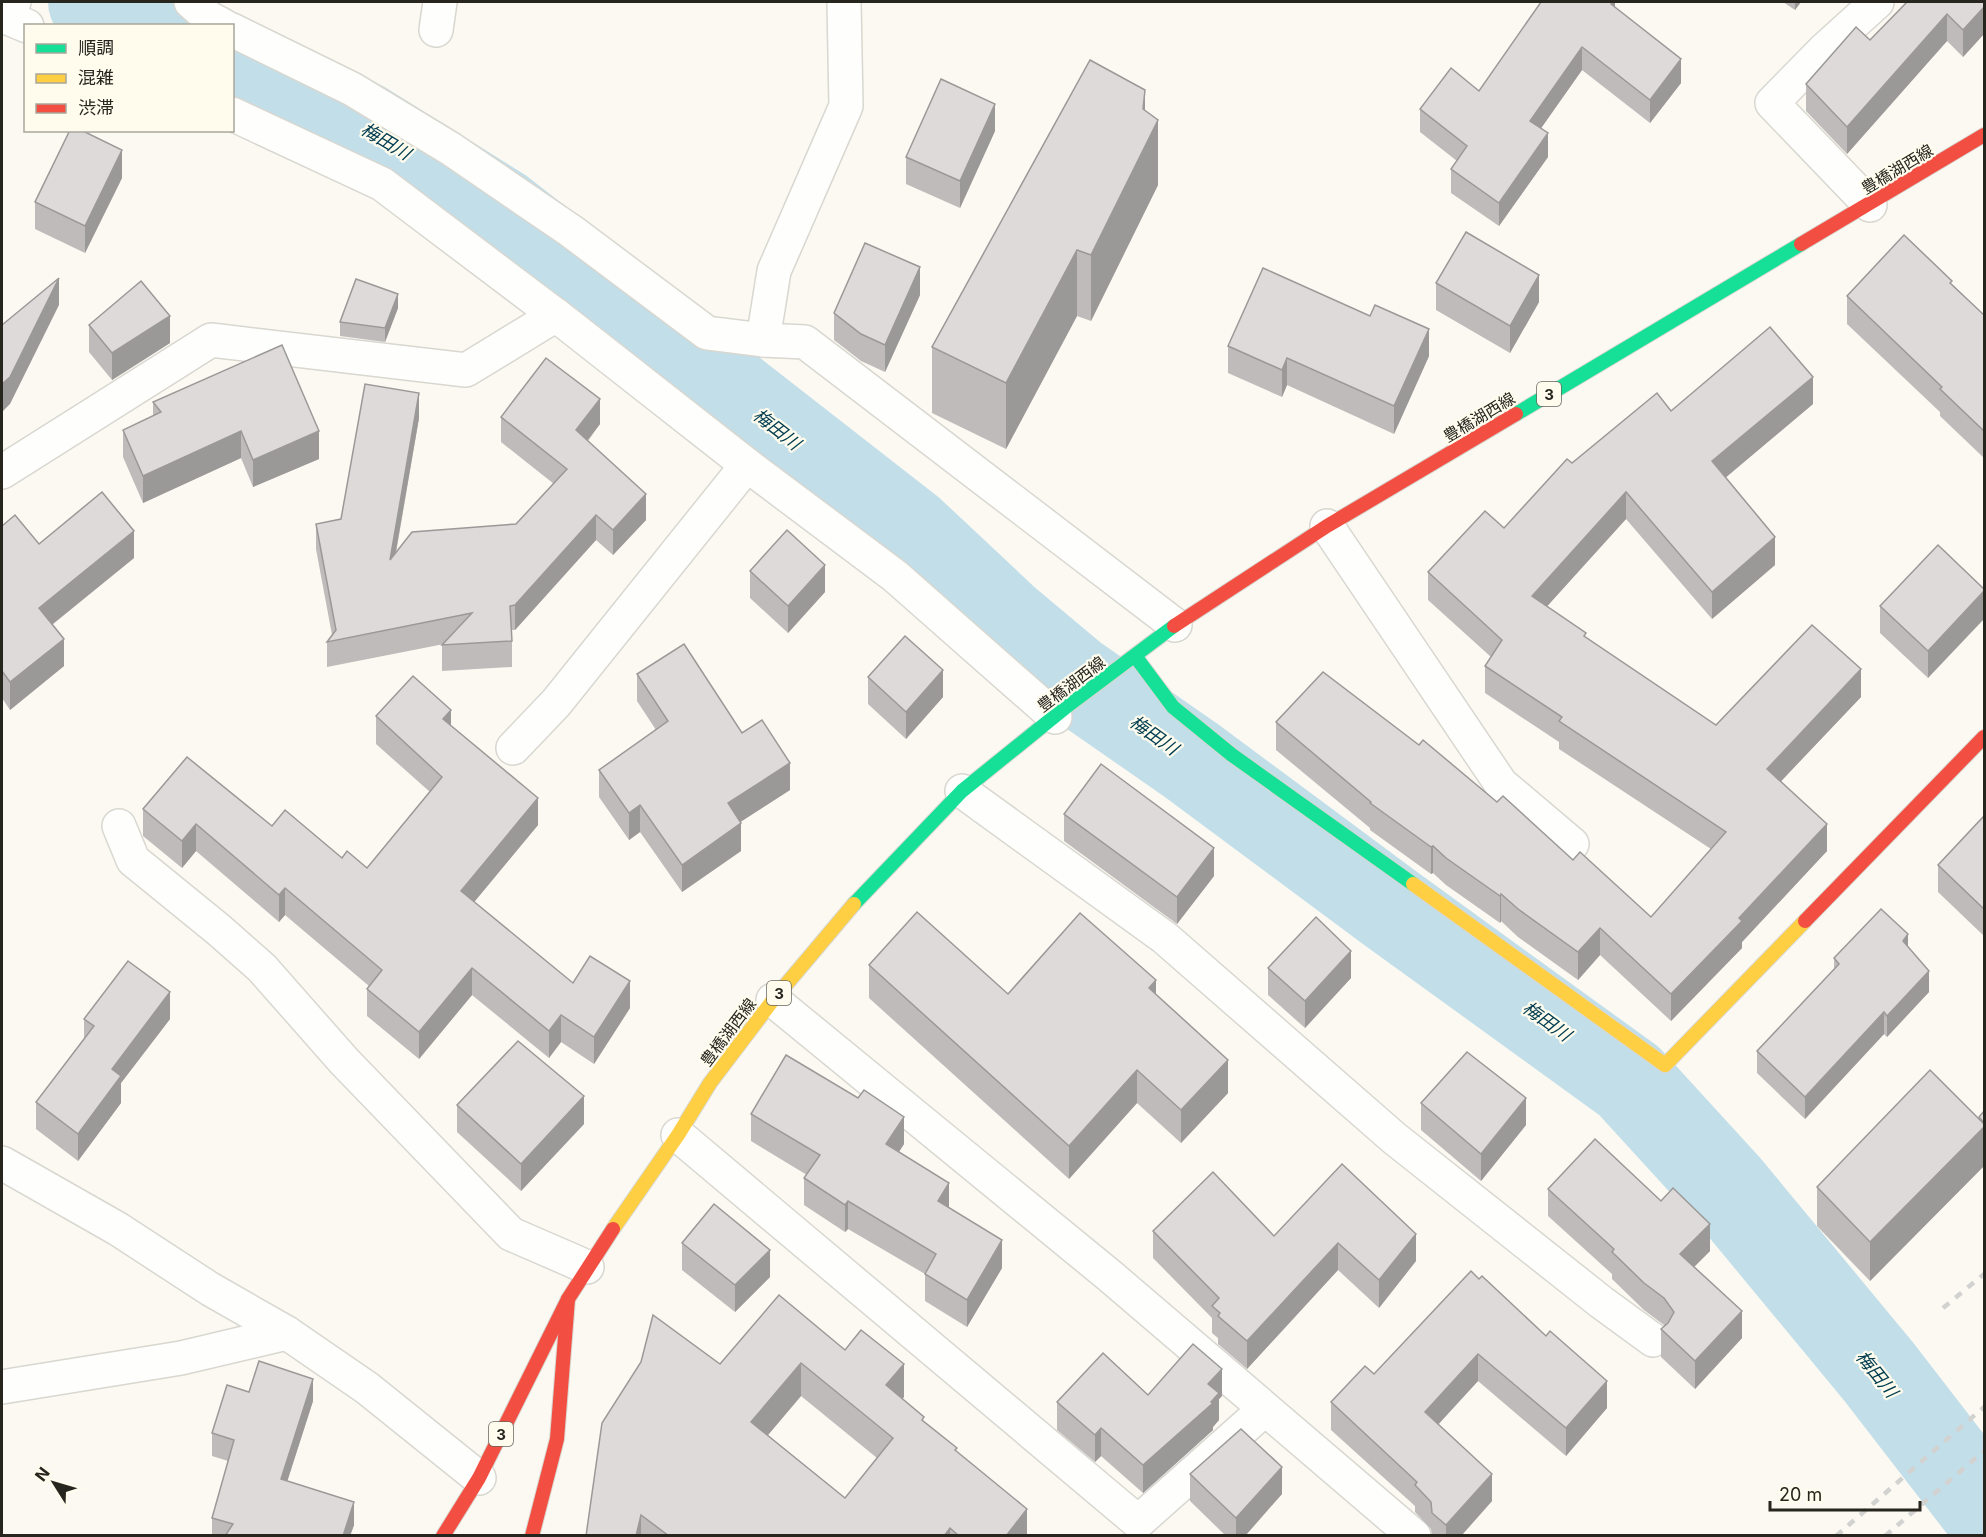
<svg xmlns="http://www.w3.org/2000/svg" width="1986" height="1537" font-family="Inter,'Noto Sans JP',sans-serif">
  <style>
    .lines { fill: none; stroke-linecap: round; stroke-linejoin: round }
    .river { stroke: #c2dee9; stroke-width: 90 }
    .street-casing { stroke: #d8d7d0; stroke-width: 36 }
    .fast-casing { stroke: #d8d7d0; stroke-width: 16 }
    .slow-casing { stroke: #d8d7d0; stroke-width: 16 }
    .jam-casing { stroke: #d8d7d0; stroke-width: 16 }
    .street { stroke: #fefefd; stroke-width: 33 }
    .fast { stroke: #16e098; stroke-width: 14 }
    .slow { stroke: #ffcf43; stroke-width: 14 }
    .jam { stroke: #f24e42; stroke-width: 14 }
    .rail { stroke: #d2d2d0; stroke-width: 4.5; stroke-dasharray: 8 8; stroke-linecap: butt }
    .wall { fill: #bfbbbb; fill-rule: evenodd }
    .shaded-wall { fill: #9b9998 }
    .building { fill: #dedad9; stroke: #9b9998; stroke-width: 1.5; fill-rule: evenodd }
    .labels { text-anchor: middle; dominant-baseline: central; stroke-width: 4.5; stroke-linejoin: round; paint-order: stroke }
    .shield { fill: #fffcee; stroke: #67665c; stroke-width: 1.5 }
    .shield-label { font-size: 15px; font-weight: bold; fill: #26251e }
    .street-label { font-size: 16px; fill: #26251e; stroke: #fffcee }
    .water-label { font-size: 18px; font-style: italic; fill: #003c4f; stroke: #fffcee }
  </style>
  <rect width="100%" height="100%" fill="#fbf9f2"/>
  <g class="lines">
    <!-- river -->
    <g class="river">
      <polyline points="93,2 145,26"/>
      <polyline points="232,66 362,126 501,213 910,532 1006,622 1074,679 1192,761 1390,908 1629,1081 1725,1186 1879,1372 1984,1508"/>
    </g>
    <!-- street casing -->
    <g class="street-casing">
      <g id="street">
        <polyline points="14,2 8,18 27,26"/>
        <polyline points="191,2 209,18 224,26"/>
        <polyline points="844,2 846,106 774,271 763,340 805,342 1175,625"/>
        <polyline points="232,30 352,89 451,149 571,231 707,333 763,340"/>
        <polyline points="436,30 440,2"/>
        <polyline points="232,114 382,184 566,323 747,465 895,576 1055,717"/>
        <polyline points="1870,205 1772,103 1824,50 1877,2"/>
        <polyline points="2,472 211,340 466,370 556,315"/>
        <polyline points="1327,526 1501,784 1572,844"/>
        <polyline points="513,748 556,703 747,465"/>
        <polyline points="962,791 1165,938 1394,1138 1601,1302 1653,1340"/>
        <polyline points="119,826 133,860 219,930 262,968 344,1061 511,1234 587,1267"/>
        <polyline points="773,1000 1110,1276 1414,1536"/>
        <polyline points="678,1135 1138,1522 1265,1409"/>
        <polyline points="2,1163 118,1229 210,1289 287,1333 367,1388 479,1478"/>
        <polyline points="2,1387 181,1358 287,1333"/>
      </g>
    </g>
    <!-- fast casing -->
    <g class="fast-casing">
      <g id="fast">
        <polyline points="1516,414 1801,244"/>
        <polyline points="1135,656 1173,707 1232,755 1413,884"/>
        <polyline points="854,904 962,791 1066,707 1174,626"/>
      </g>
    </g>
    <!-- slow casing -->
    <g class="slow-casing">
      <g id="slow">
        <polyline points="1413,884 1665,1065 1805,921"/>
        <polyline points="613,1229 678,1135 710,1083 773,1000 854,904"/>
      </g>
    </g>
    <!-- jam casing -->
    <g class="jam-casing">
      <g id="jam">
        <polyline points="1801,244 1984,135"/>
        <polyline points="1174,626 1327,526 1516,414"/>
        <polyline points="1805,921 1984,737"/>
        <polyline points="443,1536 479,1478 568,1299 613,1229"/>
        <polyline points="532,1536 557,1439 568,1299"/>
      </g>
    </g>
    <!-- street -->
    <use href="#street" class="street"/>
    <!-- fast -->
    <use href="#fast" class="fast"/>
    <!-- slow -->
    <use href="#slow" class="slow"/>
    <!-- jam -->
    <use href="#jam" class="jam"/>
    <!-- rail -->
    <g class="rail">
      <polyline points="1943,1308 1984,1274"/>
      <polyline points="1836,1536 1984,1407"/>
      <polyline points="1885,1536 1984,1451"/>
    </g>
  </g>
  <!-- wall -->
  <g class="wall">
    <polygon points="1615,2 1615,8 1681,83 1650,123 1582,70 1541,128 1548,157 1499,226 1451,193 1451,169 1457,161 1420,132 1420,109 1479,91"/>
    <polygon points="1783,2 1801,2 1795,10"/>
    <polygon points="1984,2 1984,34 1963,57 1947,41 1847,154 1806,111 1806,84 1870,40"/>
    <polygon points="1145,110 1158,185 1091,321 1077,316 1006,449 932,413 932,347"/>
    <polygon points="995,131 960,208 906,184 906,157"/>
    <polygon points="122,178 85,253 35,229 35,202"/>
    <polygon points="1436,283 1539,302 1510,353 1436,310"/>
    <polygon points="1952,284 1984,315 1984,458 1940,416 1940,412 1847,324 1847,296"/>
    <polygon points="920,295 885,372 861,361 834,340 834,313"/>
    <polygon points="398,308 385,342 340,336 340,322"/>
    <polygon points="89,325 170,343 112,380 89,352"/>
    <polygon points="282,345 319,459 253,487 241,458 143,503 123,457 123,430 153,416 153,402"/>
    <polygon points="1228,346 1429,356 1394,434 1287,385 1282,397 1228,373"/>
    <polygon points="1813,404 1725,478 1775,565 1712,619 1626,519 1547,606 1586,638 1716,725 1861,697 1781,781 1827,851 1742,942 1742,948 1671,1021 1600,955 1578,980 1518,937 1501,921 1500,923 1446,885 1433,873 1431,874 1370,830 1370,828 1276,750 1276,722 1419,745 1651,917 1711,849 1559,749 1559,742 1485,693 1485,666 1491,657 1428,600 1428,572 1504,528 1572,463 1671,411"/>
    <polygon points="501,417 600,424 588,441 646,520 613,555 596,540 515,630 512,630 512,667 442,671 442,645 444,644 327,667 327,642 332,635 316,549 316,524 341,519 419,418 396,553 516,524 554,484 501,442"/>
    <polygon points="2,526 39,544 134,558 52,625 64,666 10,710 2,698"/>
    <polygon points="750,571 825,592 788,633 750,598"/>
    <polygon points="1984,589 1928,678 1880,633 1880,606"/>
    <polygon points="637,674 742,733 790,790 740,822 741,851 682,892 640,832 629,840 599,797 599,770 656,730 637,701"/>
    <polygon points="868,677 943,697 906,739 868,704"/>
    <polygon points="376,716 451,725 538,825 474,902 573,983 630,1008 594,1064 561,1042 549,1058 472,995 419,1059 367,1016 367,989 369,986 285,915 279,922 196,851 182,868 143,836 143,809 272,826 342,858 367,868 430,792 376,744"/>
    <polygon points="1064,814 1214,876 1177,924 1064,841"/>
    <polygon points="1984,816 1984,936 1938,892 1938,865"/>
    <polygon points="1908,947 1929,992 1887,1037 1884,1034 1805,1119 1757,1073 1757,1051 1834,970 1834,958"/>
    <polygon points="869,965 1008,994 1156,994 1228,1093 1181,1143 1137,1103 1069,1179 869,998"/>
    <polygon points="1268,968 1351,978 1305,1028 1268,995"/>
    <polygon points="84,1019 170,1019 121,1083 121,1103 78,1161 36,1129 36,1102 84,1038"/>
    <polygon points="1421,1103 1526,1125 1481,1181 1421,1130"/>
    <polygon points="457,1105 584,1124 521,1191 457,1132"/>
    <polygon points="1984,1111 1984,1166 1870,1281 1817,1226 1817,1187 1979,1119 1979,1117"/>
    <polygon points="751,1114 904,1144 899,1152 1002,1268 967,1327 925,1301 925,1274 848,1229 845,1232 804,1205 804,1178 807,1175 751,1141"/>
    <polygon points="1342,1164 1416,1261 1379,1308 1338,1270 1247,1369 1218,1344 1218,1338 1212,1333 1212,1318 1153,1258 1153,1231 1274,1236"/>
    <polygon points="1548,1189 1710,1251 1694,1267 1742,1338 1695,1389 1661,1357 1661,1329 1665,1326 1664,1325 1644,1310 1612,1279 1612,1274 1548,1216"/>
    <polygon points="682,1243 770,1277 735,1312 682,1270"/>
    <polygon points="1471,1271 1607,1408 1566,1456 1478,1381 1438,1424 1492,1501 1461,1536 1432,1536 1431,1529 1415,1512 1415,1506 1331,1430 1331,1402 1374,1374"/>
    <path d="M845 1350 904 1397 902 1399 924 1422 957 1452 1027 1536H586L720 1364ZM801 1396 877 1458 845 1498 768 1435Z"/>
    <polygon points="249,1392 313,1401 287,1481 354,1525 350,1536 212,1536 212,1518 228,1461 212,1456 212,1433"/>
    <polygon points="1148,1395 1222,1396 1219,1399 1219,1420 1213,1427 1213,1430 1143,1493 1101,1456 1095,1462 1057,1430 1057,1402"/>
    <polygon points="1190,1474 1282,1494 1245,1536 1226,1536 1190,1501"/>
  </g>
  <!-- shaded-wall -->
  <g class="shaded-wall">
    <polygon points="1613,2 1615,2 1615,21 1611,4"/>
    <polygon points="1795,2 1801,2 1795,10"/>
    <polygon points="1984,7 1984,34 1963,57 1963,30"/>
    <polygon points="1947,14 1947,41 1847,154 1847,127"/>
    <polygon points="1582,47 1582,70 1530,144 1530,121"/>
    <polygon points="1681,59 1681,83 1650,123 1650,100"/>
    <polygon points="1145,90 1145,146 1158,120 1158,185 1091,321 1091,255 1143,109"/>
    <polygon points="995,104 995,131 960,208 960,181"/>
    <polygon points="1548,133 1548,157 1499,226 1499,203"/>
    <polygon points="122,150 122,178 85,253 85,226"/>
    <polygon points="1077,250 1077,316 1006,449 1006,383"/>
    <polygon points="920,267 920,295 885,372 885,345"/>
    <polygon points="1539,275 1539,302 1510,353 1510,326"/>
    <polygon points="59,278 59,305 10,404 2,412 2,384"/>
    <polygon points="398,294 398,308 385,342 385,328"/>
    <polygon points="170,316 170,343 112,380 112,353"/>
    <polygon points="1429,329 1429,356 1394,434 1394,406"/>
    <polygon points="1287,358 1287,385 1282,397 1282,370"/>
    <polygon points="1813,377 1813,404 1712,489 1712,461"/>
    <polygon points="419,393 419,418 390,585 390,560"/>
    <polygon points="600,399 600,424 576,455 576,430"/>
    <polygon points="241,431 241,458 143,503 143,476"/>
    <polygon points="319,431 319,459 253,487 253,460"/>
    <polygon points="1626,492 1626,519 1532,623 1532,596"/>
    <polygon points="646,494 646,520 613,555 613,530"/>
    <polygon points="596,515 596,540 515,630 515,605"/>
    <polygon points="134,531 134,558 39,635 39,608"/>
    <polygon points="1775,537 1775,565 1712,619 1712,592"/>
    <polygon points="825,565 825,592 788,633 788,606"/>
    <polygon points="1984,591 1984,619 1928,678 1928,651"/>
    <polygon points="64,639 64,666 10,710 10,682"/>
    <polygon points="1861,669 1861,697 1767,796 1767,769"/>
    <polygon points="943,670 943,697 906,739 906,712"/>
    <polygon points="451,710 451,737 443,719"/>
    <polygon points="790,763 790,790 728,830 728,803"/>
    <polygon points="538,798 538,825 461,918 461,891"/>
    <polygon points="640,805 640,832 629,840 629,813"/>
    <polygon points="741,823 741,851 682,892 682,865"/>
    <polygon points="196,824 196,851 182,868 182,841"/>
    <polygon points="1827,824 1827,851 1742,942 1742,948 1671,1021 1671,994 1739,918"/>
    <polygon points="1433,846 1433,873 1431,874 1431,847"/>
    <polygon points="1214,848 1214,876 1177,924 1177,897"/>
    <polygon points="285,888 285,915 279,922 279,895"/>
    <polygon points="1501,894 1501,921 1500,923 1500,896"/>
    <polygon points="1600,928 1600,955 1578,980 1578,952"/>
    <polygon points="1908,934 1908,956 1903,941"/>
    <polygon points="1351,951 1351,978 1305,1028 1305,1001"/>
    <polygon points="472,968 472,995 419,1059 419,1032"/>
    <polygon points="1929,971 1929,992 1887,1037 1887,1016"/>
    <polygon points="1156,980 1156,1013 1149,988"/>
    <polygon points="630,981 630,1008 594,1064 594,1037"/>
    <polygon points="170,992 170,1019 121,1083 121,1103 78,1161 78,1134 112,1069"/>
    <polygon points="1884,1012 1884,1034 1805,1119 1805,1097"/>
    <polygon points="561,1015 561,1042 549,1058 549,1031"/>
    <polygon points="1228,1060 1228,1093 1181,1143 1181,1110"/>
    <polygon points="1137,1070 1137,1103 1069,1179 1069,1146"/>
    <polygon points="584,1096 584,1124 521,1191 521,1164"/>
    <polygon points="1526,1098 1526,1125 1481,1181 1481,1154"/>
    <polygon points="904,1117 904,1144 886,1171 886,1144"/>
    <polygon points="1984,1127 1984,1166 1870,1281 1870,1242"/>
    <polygon points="949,1183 949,1210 938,1201"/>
    <polygon points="848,1201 848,1229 845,1232 845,1205"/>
    <polygon points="1710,1224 1710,1251 1680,1281 1680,1254"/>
    <polygon points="1416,1234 1416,1261 1379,1308 1379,1280"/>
    <polygon points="1002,1240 1002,1268 967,1327 967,1300"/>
    <polygon points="1338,1243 1338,1270 1247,1369 1247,1341"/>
    <polygon points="770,1250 770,1277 735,1312 735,1285"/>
    <polygon points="1742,1311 1742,1338 1695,1389 1695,1361"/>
    <polygon points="1478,1354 1478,1381 1425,1439 1425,1412"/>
    <polygon points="801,1363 801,1396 751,1455 751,1422"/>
    <polygon points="904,1364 904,1397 886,1418 886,1385"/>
    <polygon points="1222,1369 1222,1396 1219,1399 1219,1420 1213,1427 1213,1430 1143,1493 1143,1465 1208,1384"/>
    <polygon points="313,1379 313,1401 281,1501 281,1479"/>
    <polygon points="1607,1381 1607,1408 1566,1456 1566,1428"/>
    <polygon points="1101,1428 1101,1456 1095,1462 1095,1435"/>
    <polygon points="1282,1467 1282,1494 1245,1536 1236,1536 1236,1518"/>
    <polygon points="1492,1474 1492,1501 1461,1536 1446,1536 1446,1525"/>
    <polygon points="354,1502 354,1525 350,1536 343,1536"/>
    <polygon points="1027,1509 1027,1536 1006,1536"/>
    <polygon points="641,1515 641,1536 636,1536"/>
    <polygon points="950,1528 950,1536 944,1536"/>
  </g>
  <!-- building -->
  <g class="building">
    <polygon points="1541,2 1613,2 1611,4 1681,59 1650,100 1582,47 1530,121 1548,133 1499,203 1451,169 1467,146 1420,109 1451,68 1479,91"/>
    <polygon points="1907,2 1984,2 1984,7 1963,30 1947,14 1847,127 1806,84 1856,27 1870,40"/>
    <polygon points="1090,60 1145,90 1143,109 1158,120 1091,255 1077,250 1006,383 932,347"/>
    <polygon points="941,79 995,104 960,181 906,157"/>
    <polygon points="70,130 81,130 122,150 85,226 35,202"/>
    <polygon points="1466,232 1539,275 1510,326 1436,283"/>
    <polygon points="1904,235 1952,281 1950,283 1984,315 1984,431 1940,389 1942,387 1847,296"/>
    <polygon points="865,243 920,267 885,345 861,334 834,313"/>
    <polygon points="1263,268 1370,316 1375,305 1429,329 1394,406 1287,358 1282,370 1228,346"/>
    <polygon points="59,278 10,377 2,384 2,325"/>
    <polygon points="356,279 398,294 385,328 340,322"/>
    <polygon points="141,281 170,316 112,353 89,325"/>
    <polygon points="1770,327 1813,377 1712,461 1775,537 1712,592 1626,492 1532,596 1586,633 1584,636 1716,725 1812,625 1861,669 1767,769 1827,824 1739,918 1742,921 1671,994 1600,928 1578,952 1518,909 1501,894 1500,896 1446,858 1433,846 1431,847 1370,803 1371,802 1276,722 1323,672 1419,745 1423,740 1497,802 1503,796 1573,860 1580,852 1651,917 1726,832 1559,721 1562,717 1485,666 1502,640 1428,572 1485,511 1504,528 1567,459 1572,463 1657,393 1671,411"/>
    <polygon points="282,345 319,431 253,460 241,431 143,476 123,430 161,412 153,402"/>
    <polygon points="546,358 600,399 576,430 646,494 613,530 596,515 515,605 510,606 512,641 442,645 472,613 327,642 336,630 316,524 341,519 365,384 419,393 390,560 412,532 516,524 567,469 501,417"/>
    <polygon points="102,492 134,531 39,608 64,639 10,682 2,671 2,526 15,515 39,544"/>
    <polygon points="787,530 825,565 788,606 750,571"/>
    <polygon points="1938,545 1984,589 1984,591 1928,651 1880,606"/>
    <polygon points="905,636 943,670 906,712 868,677"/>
    <polygon points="684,644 742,733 762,720 790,763 728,803 741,823 682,865 640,805 629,813 599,770 668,721 637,674"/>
    <polygon points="413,676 451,710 443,719 538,798 461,891 573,983 590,956 630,981 594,1037 561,1015 549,1031 472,968 419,1032 367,989 382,970 285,888 279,895 196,824 182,841 143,809 187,757 272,826 285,810 342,858 347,851 367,868 442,777 376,716"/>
    <polygon points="1101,764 1214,848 1177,897 1064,814"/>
    <polygon points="1984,816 1984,909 1938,865"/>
    <polygon points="1881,909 1908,934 1903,941 1929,971 1887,1016 1884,1012 1805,1097 1757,1051 1839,964 1834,958"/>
    <polygon points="917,912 1008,994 1080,913 1156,980 1149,988 1228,1060 1181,1110 1137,1070 1069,1146 869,965"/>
    <polygon points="1316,917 1351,951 1305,1001 1268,968"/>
    <polygon points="128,961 170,992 112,1069 121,1076 78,1134 36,1102 94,1026 84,1019"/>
    <polygon points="518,1041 584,1096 521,1164 457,1105"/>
    <polygon points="1467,1052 1526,1098 1481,1154 1421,1103"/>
    <polygon points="786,1055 858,1098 864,1090 904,1117 886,1144 949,1183 938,1201 1002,1240 967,1300 925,1274 936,1254 848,1201 845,1205 804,1178 820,1155 751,1114"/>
    <polygon points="1930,1070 1984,1124 1984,1127 1870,1242 1817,1187"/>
    <polygon points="1984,1111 1984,1123 1979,1117"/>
    <polygon points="1595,1139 1661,1201 1673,1188 1710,1224 1680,1254 1742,1311 1695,1361 1661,1329 1668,1323 1674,1312 1664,1298 1644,1283 1612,1252 1614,1249 1548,1189"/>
    <polygon points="1342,1164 1416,1234 1379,1280 1338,1243 1247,1341 1218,1316 1220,1313 1212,1306 1219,1298 1153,1231 1213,1172 1274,1236"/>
    <polygon points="714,1204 770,1250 735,1285 682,1243"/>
    <polygon points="1471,1271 1479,1279 1482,1276 1546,1336 1550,1331 1607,1381 1566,1428 1478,1354 1425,1412 1492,1474 1446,1525 1432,1513 1431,1502 1415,1485 1417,1482 1331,1402 1365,1366 1374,1374"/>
    <path d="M779 1295 845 1350 861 1330 904 1364 886 1385 924 1417 922 1420 957 1448 955 1450 1027 1509 1006 1536H959L950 1528 944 1536H669L641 1515 636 1536H586L602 1423 641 1362 653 1315 720 1364ZM801 1363 893 1438 845 1498 751 1422Z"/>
    <polygon points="1193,1344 1222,1369 1208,1384 1219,1393 1211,1402 1213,1403 1143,1465 1101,1428 1095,1435 1057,1402 1103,1353 1148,1395"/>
    <polygon points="259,1361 313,1379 281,1479 354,1502 343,1536 225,1536 233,1524 212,1518 234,1440 212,1433 227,1385 249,1392"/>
    <polygon points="1241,1429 1282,1467 1236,1518 1190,1474"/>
  </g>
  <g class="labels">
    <!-- shield labels -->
    <g class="shield">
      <rect x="1537" y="382" width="24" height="24" rx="4.5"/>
      <rect x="767" y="981" width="24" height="24" rx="4.5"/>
      <rect x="489" y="1422" width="24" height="24" rx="4.5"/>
    </g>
    <g class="shield-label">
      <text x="1549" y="394">3</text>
      <text x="779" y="993">3</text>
      <text x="501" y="1434">3</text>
    </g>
    <!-- street labels -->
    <g class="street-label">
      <text transform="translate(1897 169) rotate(-31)">豊橋湖西線</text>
      <text transform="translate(1479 417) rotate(-31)">豊橋湖西線</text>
      <text transform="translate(1071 684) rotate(-37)">豊橋湖西線</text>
      <text transform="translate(728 1032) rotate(-53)">豊橋湖西線</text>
    </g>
    <!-- water labels -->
    <g class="water-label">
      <text transform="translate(386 141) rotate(31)">梅田川</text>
      <text transform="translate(777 429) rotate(38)">梅田川</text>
      <text transform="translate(1154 735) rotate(35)">梅田川</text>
      <text transform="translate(1547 1021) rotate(36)">梅田川</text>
      <text transform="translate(1877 1374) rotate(51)">梅田川</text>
    </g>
  </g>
  <!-- border -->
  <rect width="1986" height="1537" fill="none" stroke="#26251e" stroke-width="6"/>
  <!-- legend -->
  <rect x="24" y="24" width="210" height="108" fill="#fffcee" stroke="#a8a69b" stroke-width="1.5"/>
  <rect x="36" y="44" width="30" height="9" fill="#16e098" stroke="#a8a69b" stroke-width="1.5"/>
  <text x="78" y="54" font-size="18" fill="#26251e">順調</text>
  <rect x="36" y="74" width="30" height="9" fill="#ffcf43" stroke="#a8a69b" stroke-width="1.5"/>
  <text x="78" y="84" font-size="18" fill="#26251e">混雑</text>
  <rect x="36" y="104" width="30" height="9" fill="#f24e42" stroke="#a8a69b" stroke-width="1.5"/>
  <text x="78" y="114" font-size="18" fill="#26251e">渋滞</text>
  <!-- north arrow -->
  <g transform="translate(54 1483) rotate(307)" stroke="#fffcee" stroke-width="4.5" paint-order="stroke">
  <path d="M0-4.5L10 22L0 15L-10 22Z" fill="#26251e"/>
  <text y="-9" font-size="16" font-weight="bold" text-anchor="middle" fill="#26251e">N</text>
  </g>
  <!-- scale -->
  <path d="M1770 1501v9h150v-9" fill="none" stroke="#26251e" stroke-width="3"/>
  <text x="1779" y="1501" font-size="18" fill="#26251e" stroke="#fffcee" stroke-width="4.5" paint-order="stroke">20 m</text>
</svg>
